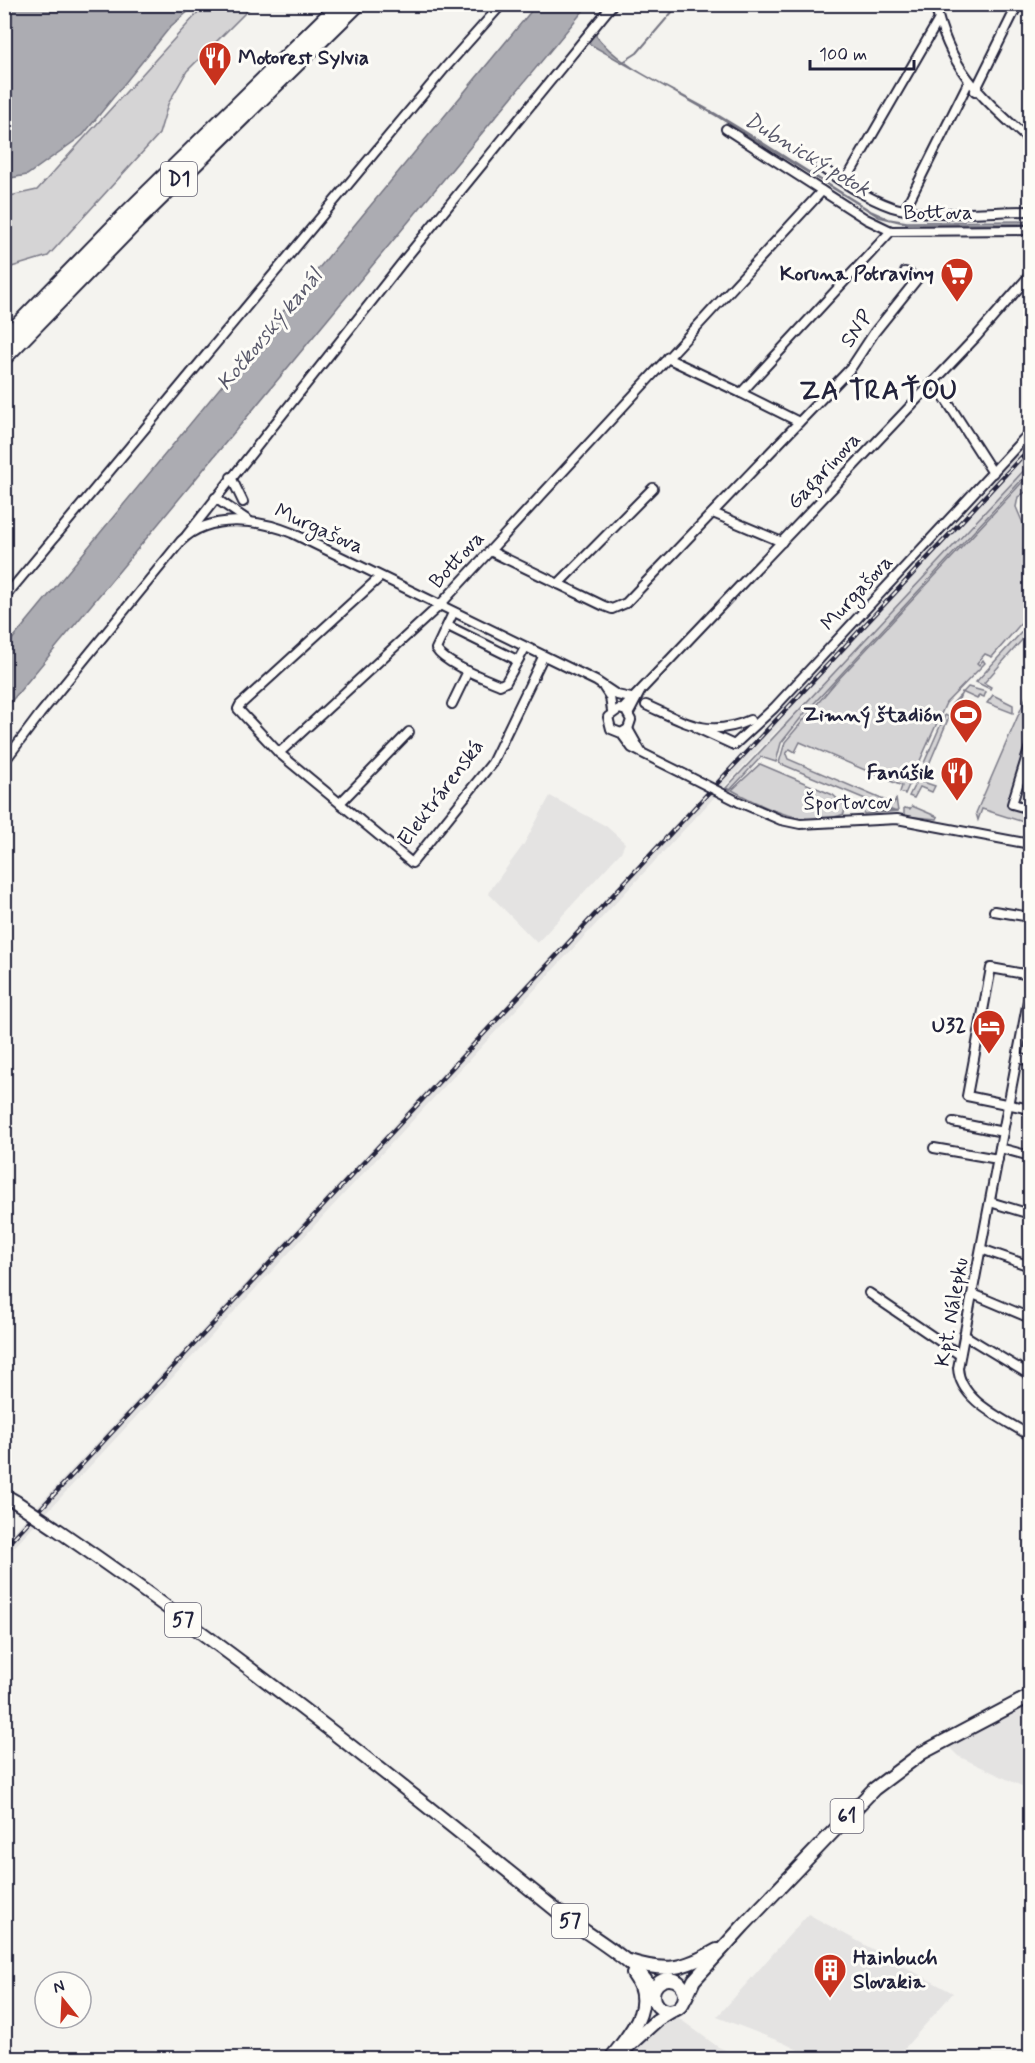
<svg xmlns="http://www.w3.org/2000/svg" width="1035" height="2063" font-family="Mynerve,sans-serif">
  <style>
    .built { fill: #e4e3e2 }
    .green { fill: #d5d4d5; stroke: #7c7b88; stroke-width: 1.5 }
    .water { fill: #acacb2; stroke: #757582; stroke-width: 1.5 }
    .lines { fill: none; stroke-linecap: round; stroke-linejoin: round }
    .stream { stroke: #757582; stroke-width: 2 }
    .minor-casing { stroke: #22223b; stroke-width: 12 }
    .primary-casing { stroke: #22223b; stroke-width: 16 }
    .motorway-casing { stroke: #22223b; stroke-width: 18 }
    .minor { stroke: #fdfcf7; stroke-width: 8 }
    .primary { stroke: #fdfcf7; stroke-width: 12 }
    .motorway { stroke: #fdfcf7; stroke-width: 14 }
    .rail-casing { stroke: #22223b; stroke-width: 4.5 }
    .rail { stroke: #fdfcf7; stroke-width: 2; stroke-dasharray: 7; stroke-linecap: butt }
    .minor-bridge-casing { stroke: #22223b; stroke-width: 12; stroke-linecap: butt }
    .primary-bridge-casing { stroke: #22223b; stroke-width: 16; stroke-linecap: butt }
    .minor-bridge { stroke: #fdfcf7; stroke-width: 8 }
    .primary-bridge { stroke: #fdfcf7; stroke-width: 12 }
    .labels { text-anchor: middle; dominant-baseline: central; stroke-width: 6; stroke-linejoin: round; paint-order: stroke }
    .shield { fill: #fdfcf7; stroke: #646373; stroke-width: 1.5 }
    .shield-label { font-size: 20px; font-weight: bold; fill: #22223b }
    .poi-label { font-size: 21px; font-weight: bold; fill: #22223b; stroke: #fdfcf7; text-anchor: end }
    .street-label { font-size: 21px; fill: #22223b; stroke: #fdfcf7 }
    .water-label { font-size: 22px; font-style: italic; fill: #59596b; stroke: #fdfcf7 }
    .district-label { font-size: 27px; font-weight: bold; letter-spacing: 1.5px; fill: #22223b; stroke: #fdfcf7 }
  </style>
  <rect width="100%" height="100%" fill="#f4f3ef"/>
  <filter id="ink" filterUnits="userSpaceOnUse"><feTurbulence type="fractalNoise" baseFrequency=".0167" numOctaves="2"/><feDisplacementMap in="SourceGraphic" scale="12" xChannelSelector="R" yChannelSelector="G"/><feConvolveMatrix kernelMatrix="1 2 1 2 8 2 1 2 1" color-interpolation-filters="sRGB"/></filter>
  <g filter="url(#ink)">
    <!-- built -->
    <g class="built">
      <polygon points="1030,444 1030,484 795,742 779,728 5,1557 4,1542 928,554 926,551 933,544 936,545 967,512 1016,455 1020,455"/>
      <polygon points="550,796 606,826 625,843 621,852 537,943 488,893 524,844"/>
      <polygon points="1030,1706 1030,1790 958,1756 948,1746"/>
      <polygon points="808,1914 953,1993 896,2058 814,2058 784,2043 717,2017"/>
      <polygon points="676,2016 718,2047 738,2055 756,2058 624,2058 656,2024 668,2017"/>
    </g>
    <!-- green -->
    <g class="green">
      <polygon points="205,5 253,5 187,71 168,104 159,134 48,256 5,269 5,197 37,190"/>
      <polygon points="1030,464 1030,471 804,714 781,743 776,762 761,757 730,790 726,788"/>
      <polygon points="1030,474 1030,489 1018,497 1016,507 1030,540 1030,613 992,657 985,654 977,663 979,665 983,660 985,663 946,703 905,794 900,792 902,786 800,742 795,752 790,749 786,754 788,759 893,804 896,799 898,811 864,814 861,806 876,811 894,811 779,763 785,742 834,684"/>
      <polygon points="1030,623 1030,631 984,683 991,687 990,689 976,682"/>
      <polygon points="968,687 986,692 984,697 979,695 977,699 962,692 956,706 952,704"/>
      <polygon points="1030,688 1030,736 1010,801 1030,811 1030,824 982,809 978,820 976,813"/>
      <polygon points="993,695 1013,705 1013,713 987,703"/>
      <polygon points="945,715 949,717 927,769 924,763"/>
      <path d="M760 764 833 795 845 806 844 814C807 829 764 808 732 790Z"/>
      <polygon points="917,780 935,786 932,792 920,787 914,798 909,796"/>
      <polygon points="912,806 938,817 937,819 904,816 904,808 910,809"/>
    </g>
    <!-- water -->
    <g class="water">
      <polygon points="5,4 196,4 196,5 171,26 83,135 27,175 5,179"/>
      <polygon points="537,4 588,5 5,709 5,648"/>
      <path d="M593 32C621 70 674 89 716 114 768 145 819 179 871 211L889 219 907 222 1030 221V224H908L879 217 715 115 586 42Z"/>
    </g>
    <g class="lines">
      <!-- stream -->
      <polyline class="stream" points="623,62 637,53 679,4"/>
      <!-- minor casing -->
      <g class="minor-casing">
        <g id="minor">
          <path d="M935 4C950 72 982 97 1030 141"/>
          <polyline points="975,91 1018,4"/>
          <polyline points="726,129 866,219 891,231 1030,230"/>
          <path d="M819 166C841 181 866 198 892 207 927 218 992 211 1030 211"/>
          <polyline points="845,182 938,21"/>
          <polyline points="905,209 968,83"/>
          <polyline points="667,358 741,393"/>
          <polyline points="934,381 993,473"/>
          <polyline points="799,422 741,393 891,231"/>
          <polyline points="231,477 243,502"/>
          <polyline points="215,498 249,521"/>
          <polyline points="713,513 782,542"/>
          <polyline points="187,535 405,259 613,4"/>
          <polyline points="490,551 604,606 612,609 626,603 851,368 874,333 918,278 905,272"/>
          <polyline points="380,577 240,705 238,709 279,753 412,863 492,763 543,657"/>
          <polyline points="558,584 653,488"/>
          <polyline points="4,598 445,68 502,4"/>
          <path d="M453 613 436 649C445 664 484 678 500 685L506 682 525 648"/>
          <polyline points="448,626 517,660"/>
          <polyline points="604,688 610,697 612,711"/>
          <polyline points="452,704 468,671"/>
          <path d="M646 705C684 722 708 739 750 720"/>
          <polyline points="623,709 976,337 1030,275"/>
          <polyline points="629,713 640,692"/>
          <polyline points="697,728 734,745 774,708 1030,432"/>
          <polyline points="628,729 641,752"/>
          <polyline points="621,733 628,729 631,720 626,711 619,709 608,717 611,729 621,733 632,748 684,774"/>
          <polyline points="1030,746 1012,804 1030,809"/>
          <polyline points="279,753 439,606 822,191"/>
          <path d="M4 762 40 714 181 541C209 513 259 519 292 533L596 681 617 695 631 698"/>
          <polyline points="739,802 781,820 800,824 897,819 1030,844"/>
          <polyline points="340,803 409,732"/>
          <polyline points="994,911 1030,917"/>
          <polyline points="1030,975 991,968 967,1096 1030,1109"/>
          <path d="M1030 990 958 1368C960 1402 1005 1419 1030 1436"/>
          <polyline points="1018,1058 1030,1061"/>
          <polyline points="953,1122 1003,1132"/>
          <polyline points="934,1148 998,1159"/>
          <polyline points="1000,1148 1030,1156"/>
          <polyline points="990,1202 1030,1214"/>
          <polyline points="981,1249 1030,1266"/>
          <polyline points="869,1293 960,1355"/>
          <polyline points="973,1294 1030,1318"/>
          <polyline points="964,1335 1030,1375"/>
        </g>
      </g>
      <!-- primary casing -->
      <g class="primary-casing">
        <g id="primary">
          <polyline points="4,1495 16,1502"/>
          <path d="M55 1528C230 1648 397 1781 561 1914 585 1934 644 1964 653 1994"/>
          <path d="M629 1961C667 1973 683 1969 717 1950"/>
          <circle cx="669" cy="1995" r="16"/>
          <polyline points="686,1997 694,1980 743,1926 874,1789 922,1753 1030,1696"/>
          <polyline points="623,2051 657,2020 670,2012"/>
          <path d="M611 2058C630 2033 657 2006 633 1974"/>
        </g>
      </g>
      <!-- motorway casing -->
      <g class="motorway-casing">
        <g id="motorway">
          <polyline points="4,339 129,211 340,4"/>
          <polyline points="4,358 139,219 358,4"/>
        </g>
      </g>
      <!-- minor -->
      <use href="#minor" class="minor"/>
      <!-- primary -->
      <use href="#primary" class="primary"/>
      <!-- motorway -->
      <use href="#motorway" class="motorway"/>
      <!-- rail casing -->
      <g class="rail-casing">
        <polyline id="rail" points="4,1548 1030,448"/>
      </g>
      <!-- rail -->
      <use href="#rail" class="rail"/>
      <!-- minor-bridge casing -->
      <g class="minor-bridge-casing">
        <polyline id="minor-bridge" points="684,774 739,802"/>
      </g>
      <!-- primary-bridge casing -->
      <g class="primary-bridge-casing">
        <polyline id="primary-bridge" points="16,1502 55,1528"/>
      </g>
      <!-- minor-bridge -->
      <use href="#minor-bridge" class="minor-bridge"/>
      <!-- primary-bridge -->
      <use href="#primary-bridge" class="primary-bridge"/>
    </g>
  </g>
  <!-- icons -->
  <defs>
    <g id="restaurant-pin" transform="scale(1.725)"><path d="M0 17L-7.5 6A9.5 9.5 0 1 1 7.5 6Z" fill="#c8321e" stroke="#fdfcf7"/><path d="M-5-6h1v4h1v-4h1v4h1v-4h1v5L-1.5 .5V6h-2V.5L-5-1ZM5-6V6H3V1.5H1.5Q1.5-4 5-6Z" fill="#fff"/></g>
    <g id="supermarket-pin" transform="scale(1.725)"><path d="M0 17L-7.5 6A9.5 9.5 0 1 1 7.5 6Z" fill="#c8321e" stroke="#fdfcf7"/><path d="M-6-5.5h2.5l.6 2H6L4.5 2H-2.5L-4.4-4H-6ZM-1.5 3.2a1.3 1.3 0 1 0 .1 0ZM3 3.2a1.3 1.3 0 1 0 .1 0Z" fill="#fff"/></g>
    <g id="stadium-pin" transform="scale(1.725)"><path d="M0 17L-7.5 6A9.5 9.5 0 1 1 7.5 6Z" fill="#c8321e" stroke="#fdfcf7"/><path d="M0-5a6.5 5 0 1 0 0 10a6.5 5 0 1 0 0-10ZM-3.5-1.8h7v3.6h-7Z" fill="#fff"/></g>
    <g id="hotel-pin" transform="scale(1.725)"><path d="M0 17L-7.5 6A9.5 9.5 0 1 1 7.5 6Z" fill="#c8321e" stroke="#fdfcf7"/><path d="M-6-4.5h1.5V1H6V5H4.5V3h-9V5H-6ZM-4 0a1.8 1.8 0 1 1 3.6 0ZM.5 0V-2.5h3Q6-2.5 6 0Z" fill="#fff"/></g>
    <g id="building-pin" transform="scale(1.725)"><path d="M0 17L-7.5 6A9.5 9.5 0 1 1 7.5 6Z" fill="#c8321e" stroke="#fdfcf7"/><path d="M-4-6H4V6H1V3H-1V6H-4ZM-2.5-4.3h1.7v1.8h-1.7ZM.8-4.3h1.7v1.8H.8ZM-2.5-1h1.7V.8h-1.7ZM.8-1h1.7V.8H.8Z" fill="#fff"/></g>
  </defs>
  <g fill-rule="evenodd">
    <use href="#restaurant-pin" x="215" y="58"/>
    <use href="#supermarket-pin" x="957" y="274"/>
    <use href="#stadium-pin" x="966" y="715"/>
    <use href="#restaurant-pin" x="957" y="773"/>
    <use href="#hotel-pin" x="989" y="1026"/>
    <use href="#building-pin" x="830" y="1970"/>
  </g>
  <g class="labels">
    <!-- shield labels -->
    <g class="shield">
      <rect x="161" y="162" width="36" height="34" rx="4.5"/>
      <rect x="165" y="1603" width="36" height="34" rx="4.5"/>
      <rect x="830.5" y="1799" width="33" height="34" rx="4.5"/>
      <rect x="552" y="1904" width="36" height="34" rx="4.5"/>
    </g>
    <g class="shield-label">
      <text x="179" y="179">D1</text>
      <text x="183" y="1620">57</text>
      <text x="847" y="1816">61</text>
      <text x="570" y="1921">57</text>
    </g>
    <!-- poi labels -->
    <g class="poi-label">
      <text x="238" y="58" text-anchor="start">Motorest Sylvia</text>
      <text x="934" y="274">Koruna Potraviny</text>
      <text x="943" y="715">Zimný štadión</text>
      <text x="934" y="773">Fanúšik</text>
      <text x="966" y="1026">U32</text>
      <text x="853" y="1958" text-anchor="start">Hainbuch<tspan x="853" dy="24">Slovakia</tspan></text>
    </g>
    <!-- street labels -->
    <g class="street-label">
      <text x="938" y="213">Bottova</text>
      <text transform="translate(857 329) rotate(-54)">SNP</text>
      <text transform="translate(824 471) rotate(-47)">Gagarinova</text>
      <text transform="translate(319 529) rotate(24)">Murgašova</text>
      <text transform="translate(457 560) rotate(-47)">Bottova</text>
      <text transform="translate(857 593) rotate(-47)">Murgašova</text>
      <text transform="translate(441 793) rotate(-53)">Elektrárenská</text>
      <text transform="translate(848 803) rotate(-1)">Športovcov</text>
      <text transform="translate(952 1312) rotate(-80)">Kpt. Nálepku</text>
    </g>
    <!-- water labels -->
    <g class="water-label">
      <text transform="translate(807 155) rotate(31)">Dubnický potok</text>
      <text transform="translate(270 330) rotate(-50)">Kočkovský kanál</text>
    </g>
    <!-- district labels -->
    <g class="district-label">
      <text x="879" y="391">ZA TRAŤOU</text>
    </g>
  </g>
  <!-- margin -->
  <rect width="1035" height="2063" fill="none" stroke="#fdfcf7" stroke-width="24"/>
  <rect x="12" y="12" width="1011" height="2039" fill="none" stroke="#22223b" stroke-width="2" filter="url(#ink)"/>
  <!-- north arrow -->
  <g transform="translate(63 2000) rotate(342)"><circle r="28" fill="#fdfcf7" stroke="#a5a5ac" stroke-width="1.5"/>
  <path d="M0-4.5L10 22L0 15L-10 22Z" fill="#c8321e"/>
  <text y="-9" font-size="16" font-weight="bold" text-anchor="middle" fill="#22223b">N</text>
  </g>
  <!-- scale -->
  <path d="M810 60v9h104v-9" fill="none" stroke="#22223b" stroke-width="3"/>
  <text x="819" y="60" font-size="18" fill="#22223b" stroke="#fdfcf7" stroke-width="4.5" paint-order="stroke">100 m</text>
</svg>
